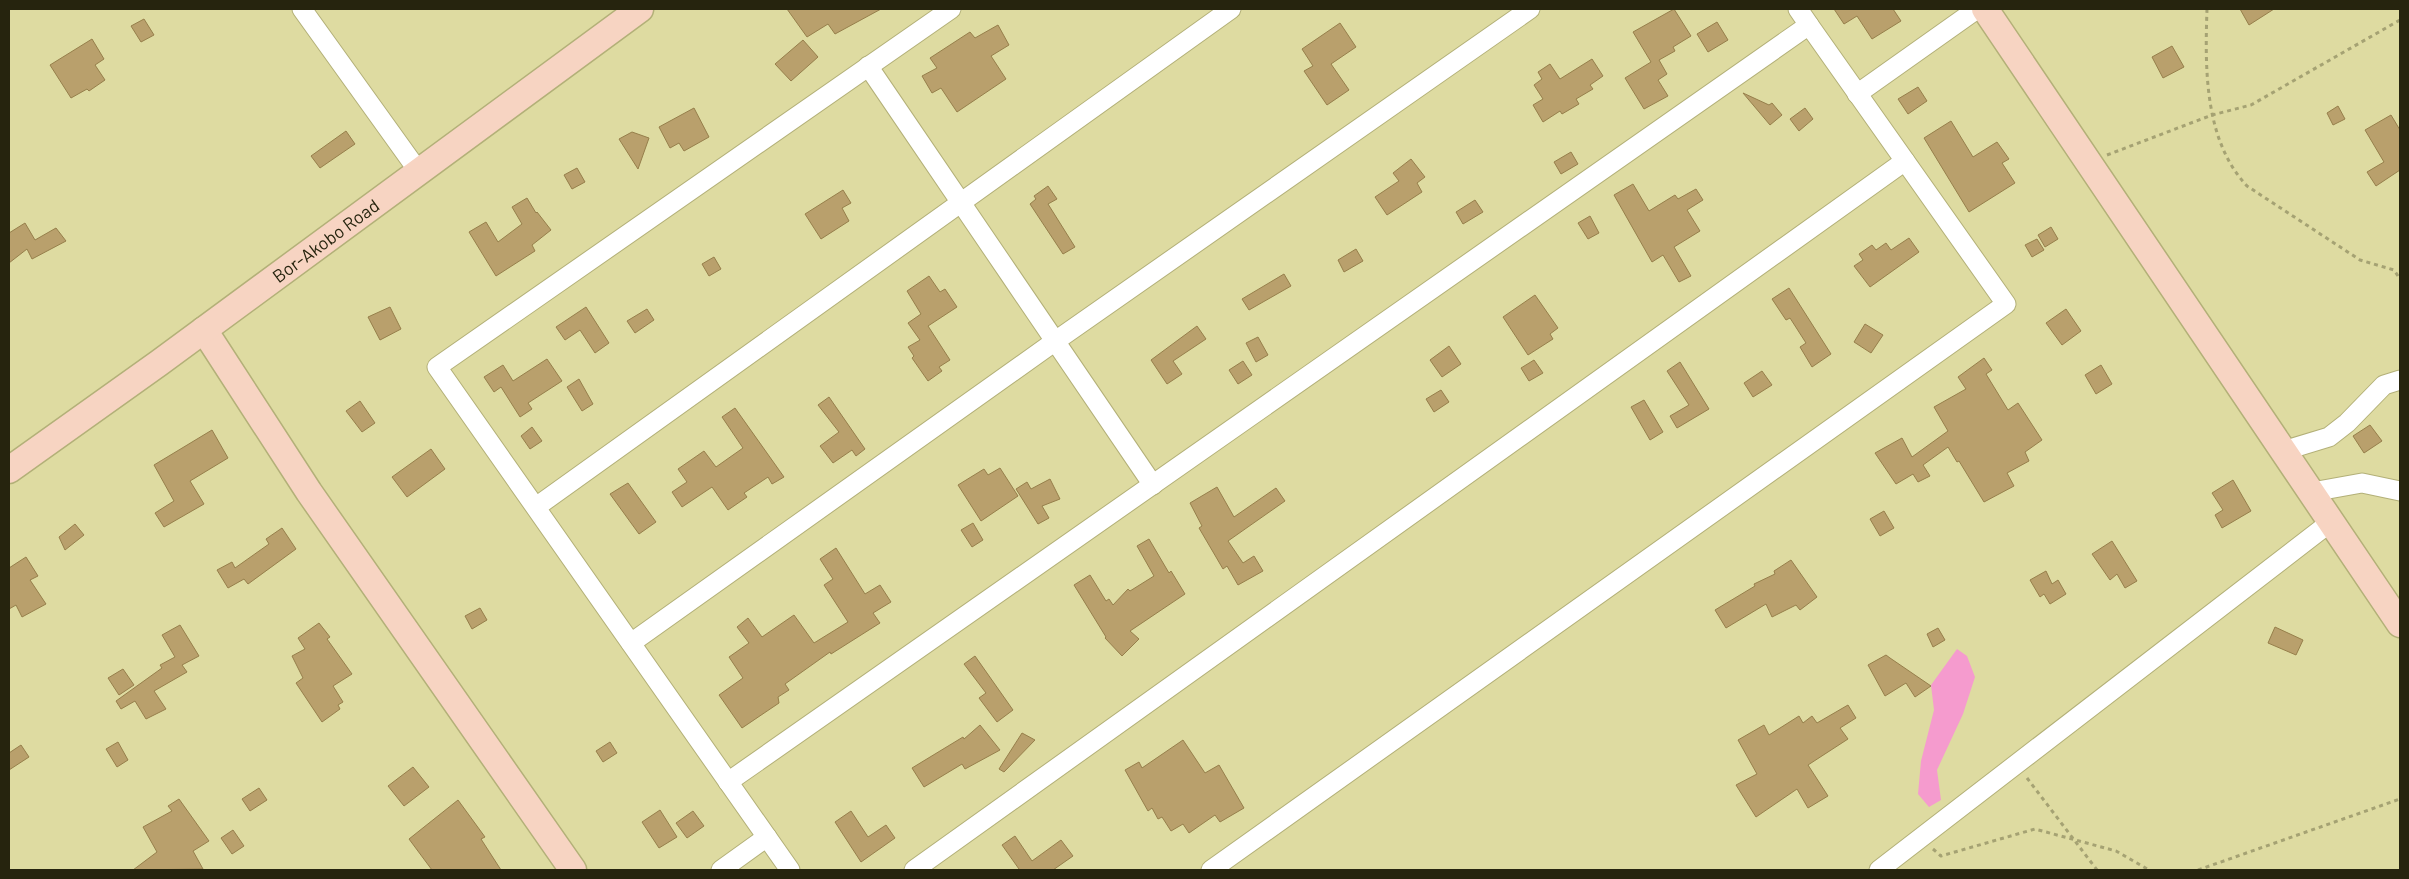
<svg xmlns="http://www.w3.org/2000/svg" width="2409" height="879" font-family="Barlow,sans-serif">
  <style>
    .water { fill: #f59bce }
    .building { fill: #b9a06c; stroke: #967f4b }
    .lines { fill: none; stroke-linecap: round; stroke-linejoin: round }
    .street-casing { stroke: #b3b078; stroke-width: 21 }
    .secondary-casing { stroke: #b3b078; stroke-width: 29 }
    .path { stroke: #a5a273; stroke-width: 3; stroke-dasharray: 4 4; stroke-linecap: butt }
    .street { stroke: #fff; stroke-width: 19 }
    .secondary { stroke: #f7d4c2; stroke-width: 26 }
    .labels { text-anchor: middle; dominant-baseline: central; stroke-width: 4; stroke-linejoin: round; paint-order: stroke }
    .street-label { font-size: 18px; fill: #26240e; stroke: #dedba1 }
  </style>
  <rect width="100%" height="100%" fill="#dedba1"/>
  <!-- water -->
  <polygon class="water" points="1957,649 1967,656 1975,677 1963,714 1937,770 1941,800 1929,807 1918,794 1921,761 1934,710 1931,685"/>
  <!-- building -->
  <g class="building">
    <polygon points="787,9 881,9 835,34 828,24 807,37"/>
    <polygon points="1674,9 1691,36 1673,47 1675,51 1659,60 1667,74 1658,80 1668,96 1644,109 1625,78 1651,62 1633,32"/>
    <polygon points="1834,9 1893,9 1901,21 1872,39 1857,16 1844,24"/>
    <polygon points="2240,9 2274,9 2249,25"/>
    <polygon points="144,19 154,35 141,42 131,26"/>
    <polygon points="1717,22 1728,40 1708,52 1697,34"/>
    <polygon points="1340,23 1356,47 1331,64 1349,90 1327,105 1304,71 1313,66 1302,49"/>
    <polygon points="998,25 1009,45 991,56 1006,79 957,112 941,88 932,93 922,76 937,68 930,58 970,32 975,38"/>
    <polygon points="92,39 104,59 95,65 105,80 89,91 87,89 71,98 50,65"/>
    <polygon points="803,40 818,57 791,81 775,64"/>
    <polygon points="2172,46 2184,67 2163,78 2152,57"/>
    <polygon points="1592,59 1603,76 1590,85 1593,89 1576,99 1579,104 1562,114 1560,111 1543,122 1533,105 1543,99 1534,85 1542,79 1538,72 1550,64 1560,79"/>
    <polygon points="1918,87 1927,101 1908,114 1898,99"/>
    <polygon points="1743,93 1769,105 1772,103 1782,115 1770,125"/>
    <polygon points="2338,106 2345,119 2333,125 2327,113"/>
    <polygon points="694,108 709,137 684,151 679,143 670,148 659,127"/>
    <polygon points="1805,108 1813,119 1799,131 1790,119"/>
    <polygon points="2391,115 2400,130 2400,170 2376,186 2367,172 2384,162 2365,130"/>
    <polygon points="1951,121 1973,157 1997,142 2009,159 2002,163 2015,183 1969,212 1924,138"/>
    <polygon points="346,131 355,144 320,168 311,156"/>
    <polygon points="632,132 649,138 638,169 619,139"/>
    <polygon points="1571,152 1578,164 1561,174 1554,162"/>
    <polygon points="1411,159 1425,177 1417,183 1422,192 1387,215 1375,197 1399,181 1393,173"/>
    <polygon points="577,168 585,182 572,189 564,175"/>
    <polygon points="1633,184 1649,211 1675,195 1678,199 1696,189 1703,200 1687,210 1700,231 1674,247 1691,276 1679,282 1663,255 1652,262 1614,195"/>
    <polygon points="1048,186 1057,199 1048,204 1075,247 1063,254 1030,204 1036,199 1034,196"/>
    <polygon points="843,190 851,203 842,208 849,221 821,239 805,214"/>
    <polygon points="527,198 536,213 537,212 551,230 532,245 535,251 496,276 469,232 486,222 498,242 522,224 512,207"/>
    <polygon points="1475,200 1483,212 1463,224 1456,212"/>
    <polygon points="1590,216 1599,233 1588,239 1578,223"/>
    <polygon points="25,223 35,240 56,228 66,241 32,259 27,249 9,263 9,233"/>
    <polygon points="2051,227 2058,239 2045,247 2038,235"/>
    <polygon points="1909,238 1919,252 1870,287 1854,266 1863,260 1859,254 1872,245 1876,250 1886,243 1891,250"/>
    <polygon points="2037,239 2044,250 2032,257 2025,245"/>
    <polygon points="1356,249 1363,261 1344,272 1338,260"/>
    <polygon points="714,257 721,269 709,276 702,264"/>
    <polygon points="1284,274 1291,286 1249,310 1242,299"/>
    <polygon points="929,276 940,292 945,289 957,307 928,326 950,360 939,367 942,371 928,381 912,358 914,356 908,347 920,340 908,323 921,314 907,291"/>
    <polygon points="1789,288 1831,354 1812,367 1800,347 1806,343 1790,318 1786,320 1772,299"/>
    <polygon points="1535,295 1558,328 1550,334 1553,339 1528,355 1503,317"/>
    <polygon points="390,307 401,329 380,340 368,317"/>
    <polygon points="586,307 609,343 595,353 580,330 565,340 556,327"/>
    <polygon points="647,309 654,320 635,333 627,321"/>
    <polygon points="2066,309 2081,331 2062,345 2046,323"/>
    <polygon points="1865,324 1883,335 1871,353 1854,342"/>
    <polygon points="1197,326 1206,339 1173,361 1182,374 1167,384 1151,360"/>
    <polygon points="1258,337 1268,355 1256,362 1246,343"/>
    <polygon points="1449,346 1461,364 1442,377 1430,360"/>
    <polygon points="1984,358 1992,370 1986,374 2008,410 2018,403 2042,440 2025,452 2029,461 2007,473 2014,486 1984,502 1959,461 1957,462 1948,447 1923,465 1930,476 1918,482 1913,474 1896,484 1875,453 1902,438 1912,457 1948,431 1934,407 1966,389 1958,377"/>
    <polygon points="547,359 562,381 528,403 532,409 520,417 501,387 494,392 484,377 503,365 513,381"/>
    <polygon points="1534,360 1543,373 1529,381 1521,368"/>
    <polygon points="1243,361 1252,375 1238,384 1229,370"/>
    <polygon points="1680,362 1709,409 1677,428 1670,416 1689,405 1667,371"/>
    <polygon points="2101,365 2112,384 2096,394 2085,375"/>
    <polygon points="1762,371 1772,385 1753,397 1744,383"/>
    <polygon points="579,379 593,404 582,411 567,387"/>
    <polygon points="1441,390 1449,402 1434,412 1426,399"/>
    <polygon points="829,397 865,449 856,456 852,450 833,463 820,446 839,432 818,405"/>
    <polygon points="1644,400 1663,432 1650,440 1631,407"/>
    <polygon points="360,401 375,423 362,432 346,411"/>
    <polygon points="735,408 784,477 772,484 768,477 744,493 747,497 728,510 712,487 682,507 672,492 687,482 678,469 704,451 716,467 743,448 722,417"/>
    <polygon points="2370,425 2382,441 2364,453 2353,436"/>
    <polygon points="532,427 542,441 530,449 521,436"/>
    <polygon points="212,430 228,458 190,481 204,504 164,527 155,513 174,501 154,465"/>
    <polygon points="431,449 445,469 407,497 392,477"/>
    <polygon points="1000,468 1018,496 981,521 958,485 984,469 988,475"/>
    <polygon points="1050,479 1060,499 1042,506 1049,518 1038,524 1016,489 1027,482 1031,489"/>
    <polygon points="2233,480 2251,511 2222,528 2215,515 2223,510 2212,493"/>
    <polygon points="628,483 656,522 639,534 610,494"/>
    <polygon points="1217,487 1234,517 1276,488 1285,501 1228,541 1243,563 1254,556 1263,571 1238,585 1227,566 1223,569 1216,557 1199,528 1202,526 1190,503"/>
    <polygon points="1884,511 1894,528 1880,536 1870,519"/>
    <polygon points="973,523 983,540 972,547 961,530"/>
    <polygon points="75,524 84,535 65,550 59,537"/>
    <polygon points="282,528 296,549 248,584 244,579 228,588 217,570 232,562 235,568 269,544 266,539"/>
    <polygon points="1149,539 1169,573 1171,571 1185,594 1130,631 1139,639 1122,656 1105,638 1106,637 1074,585 1090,575 1106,601 1109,599 1113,605 1128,589 1130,591 1154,576 1137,546"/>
    <polygon points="2112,541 2137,581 2125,588 2117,574 2110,580 2092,554"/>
    <polygon points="836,548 865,594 880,585 891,602 873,613 880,623 831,654 830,652 785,684 789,690 778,697 779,703 742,728 719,695 743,678 729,657 749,643 737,627 748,618 762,637 794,615 814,643 848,622 824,585 833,579 820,559"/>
    <polygon points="26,557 38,576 30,580 46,604 22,617 16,605 9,609 9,568"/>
    <polygon points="1791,560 1817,597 1800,610 1796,605 1772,617 1766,604 1726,628 1715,610 1755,586 1754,584 1775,574 1774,571"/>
    <polygon points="2046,571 2052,584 2058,580 2066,594 2050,604 2044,594 2040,597 2030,580"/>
    <polygon points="480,608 487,620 472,629 465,616"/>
    <polygon points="319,623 330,637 327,639 352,674 333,686 343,702 338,705 340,709 322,722 296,683 303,678 292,656 305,649 298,638"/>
    <polygon points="180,625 199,656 182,665 187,672 154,691 166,709 146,719 135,701 121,709 116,701 162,668 160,665 175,657 162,635"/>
    <polygon points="2275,627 2303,640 2296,655 2268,643"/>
    <polygon points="1938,628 1945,640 1933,647 1927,634"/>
    <polygon points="1886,655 1890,658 1931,686 1915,697 1906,683 1885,696 1868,665"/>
    <polygon points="975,656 1013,710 997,722 979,698 986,693 964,664"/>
    <polygon points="123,669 134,685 119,695 108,678"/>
    <polygon points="1848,705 1856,718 1840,728 1848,739 1808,765 1828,796 1808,808 1797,789 1756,817 1736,785 1757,774 1738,740 1764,725 1769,735 1799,716 1803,723 1812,716 1817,723"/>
    <polygon points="980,725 1000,750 965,769 962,764 924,787 912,768 963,737 964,739"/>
    <polygon points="1022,733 1035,740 1004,772 999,769"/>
    <polygon points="1183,740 1205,773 1219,765 1244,808 1220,822 1215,815 1189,833 1183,824 1171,831 1162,817 1158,819 1152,808 1148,811 1125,770 1139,762 1142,768"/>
    <polygon points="118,742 128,760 117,767 106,749"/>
    <polygon points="610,742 617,753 603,762 596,751"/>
    <polygon points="21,745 29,757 9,770 9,753"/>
    <polygon points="413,767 429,787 404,806 388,786"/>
    <polygon points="259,788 267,800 250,811 242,799"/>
    <polygon points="179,799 209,841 193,851 203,869 133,870 157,852 143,827 172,811 168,806"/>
    <polygon points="458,800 485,837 481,839 501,870 432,870 409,839"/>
    <polygon points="660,810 677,837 659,848 642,822"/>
    <polygon points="693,811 704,826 687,838 676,823"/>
    <polygon points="851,811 868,837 886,825 895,838 861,862 835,822"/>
    <polygon points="233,830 244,846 232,854 221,838"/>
    <polygon points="1015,836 1032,861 1061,840 1073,856 1053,870 1018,870 1019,869 1002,845"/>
  </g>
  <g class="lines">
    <!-- street casing -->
    <g class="street-casing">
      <g id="street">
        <polyline points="302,9 419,172"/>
        <polyline points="1798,9 1809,25"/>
        <path d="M868 66C964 205 1057 346 1153 485"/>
        <polyline points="1857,94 1977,9"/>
        <polyline points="2283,451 2329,437 2347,423 2384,385 2400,380"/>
        <polyline points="2312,492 2362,483 2400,491"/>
        <polyline points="536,507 1231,9"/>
        <polyline points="631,643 1054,342 1530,9"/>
        <polyline points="728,782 1809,25 2006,304 1211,870"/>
        <polyline points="721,870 767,837"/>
        <polyline points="790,870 437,367 951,9"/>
        <polyline points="914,870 1905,161"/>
        <polyline points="1879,870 2332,521"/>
      </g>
    </g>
    <!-- secondary casing -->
    <g class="secondary-casing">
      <g id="secondary">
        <polyline points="1985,9 2400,624"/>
        <polyline points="204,330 309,492 573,870"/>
        <path id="s1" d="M9 470 159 363 640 9"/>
      </g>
    </g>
    <!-- path -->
    <g class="path">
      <path d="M2207 9C2205 68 2204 140 2247 186L2360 260 2394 270 2400 279"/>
      <polyline points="2107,155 2212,115 2251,105 2400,20"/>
      <polyline points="2027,778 2097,870"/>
      <polyline points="1933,849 1941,856 2035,829 2116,851 2149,870"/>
      <polyline points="2198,870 2400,799"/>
    </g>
    <!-- street -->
    <use href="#street" class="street"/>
    <!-- secondary -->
    <use href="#secondary" class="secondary"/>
  </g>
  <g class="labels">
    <!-- street labels -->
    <g class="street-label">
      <text stroke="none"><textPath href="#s1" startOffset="391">Bor-Akobo Road</textPath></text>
    </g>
  </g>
  <!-- border -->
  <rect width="2409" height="879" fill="none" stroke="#26240e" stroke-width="20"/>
</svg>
